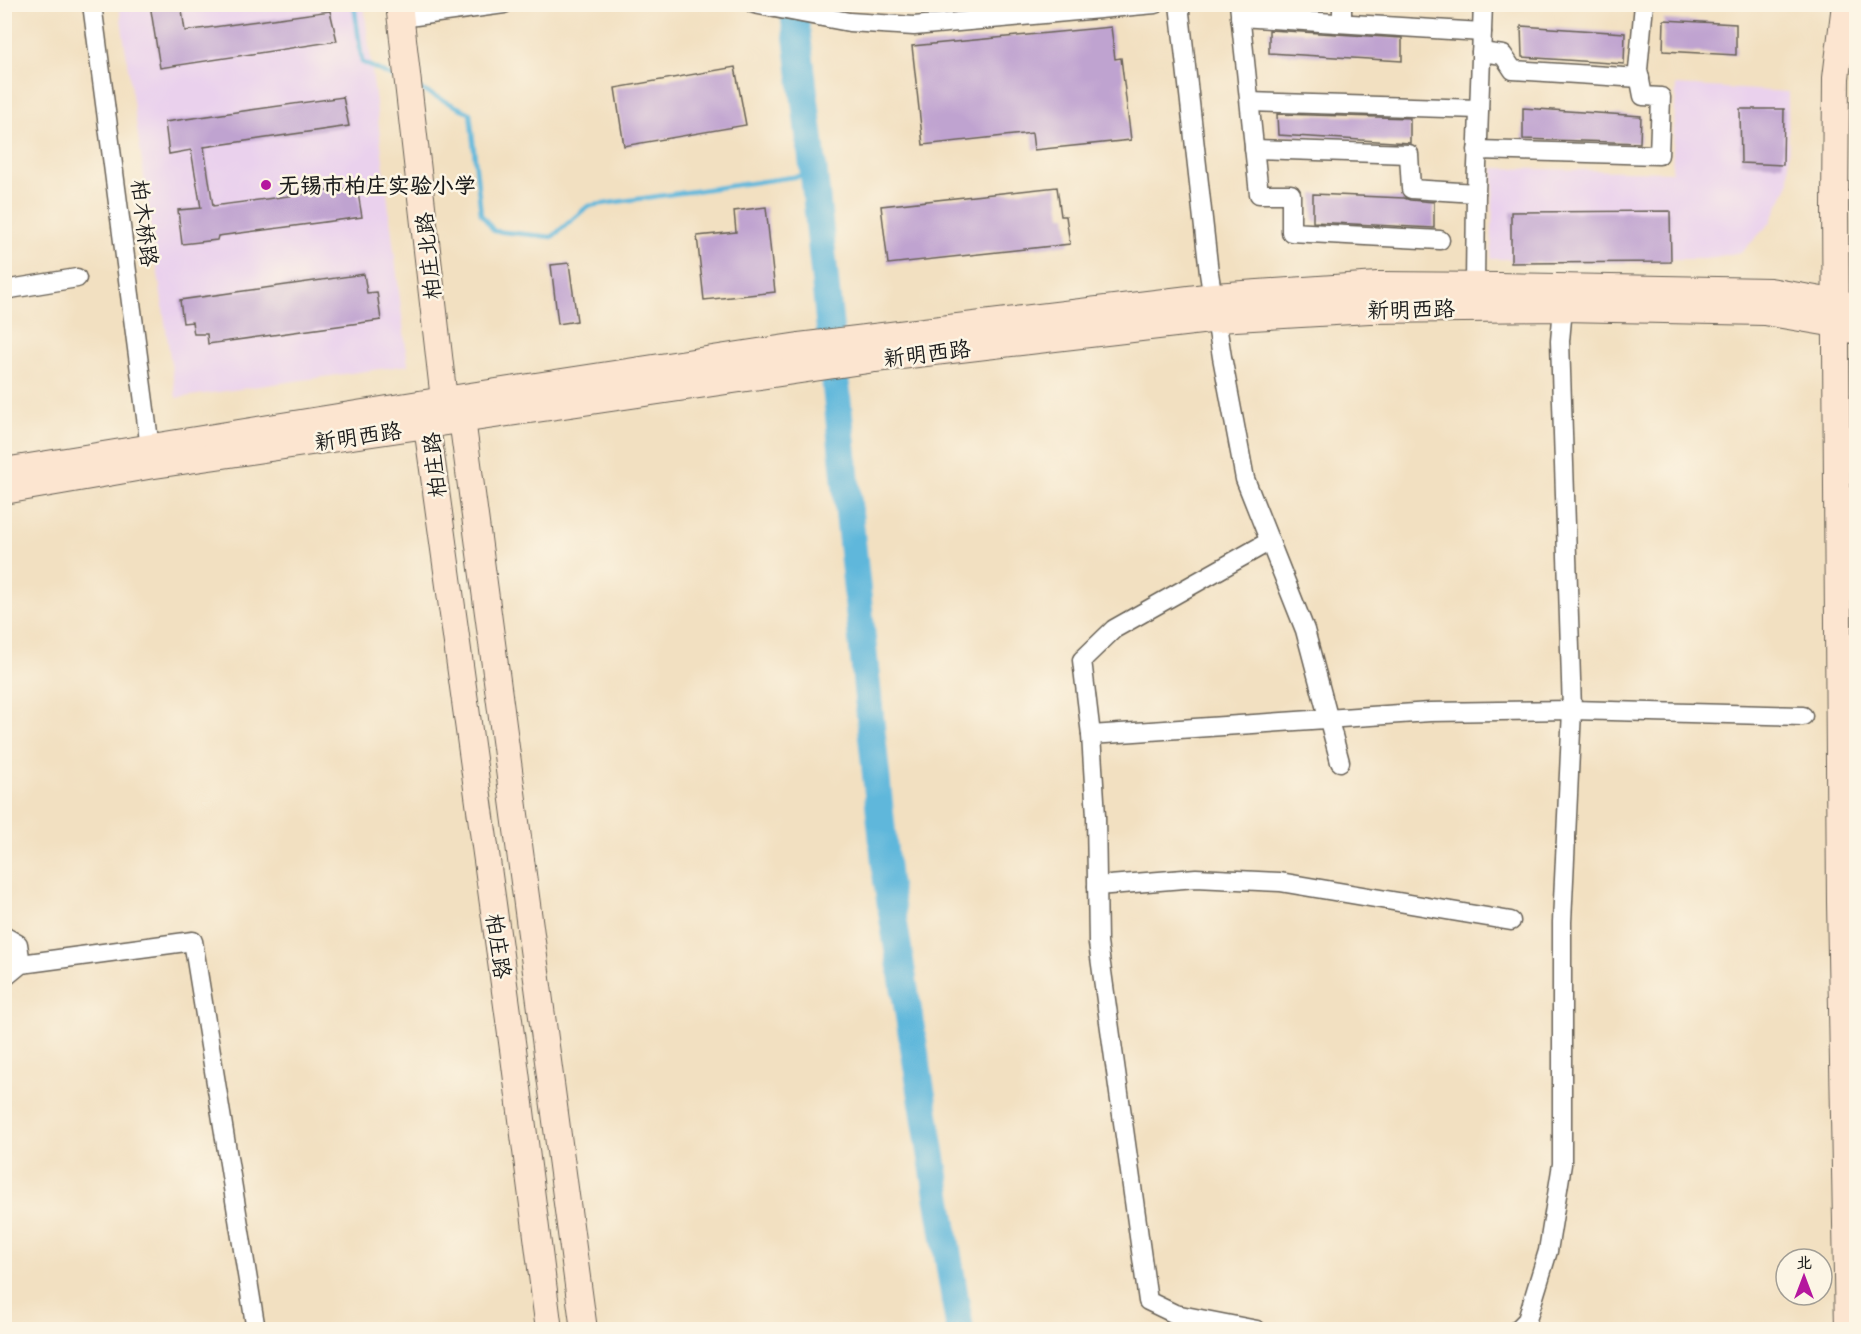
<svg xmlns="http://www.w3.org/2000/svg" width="1861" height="1334" font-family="'Patrick Hand','LXGW WenKai TC',sans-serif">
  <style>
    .built { fill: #ead1ed }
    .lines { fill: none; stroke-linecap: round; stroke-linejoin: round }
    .stream { stroke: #5eb7db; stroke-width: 4.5 }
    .river { stroke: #5eb7db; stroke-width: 28 }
    .building { fill: #bfa3d0 }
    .street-casing { stroke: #676156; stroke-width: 21 }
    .secondary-casing { stroke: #676156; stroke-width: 28 }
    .street { stroke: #fff; stroke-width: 18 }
    .secondary { stroke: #fce5d0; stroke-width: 26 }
    .poi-dot { fill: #b5179e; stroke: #fcf5e5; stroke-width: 2 }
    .labels { text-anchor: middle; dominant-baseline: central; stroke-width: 5; stroke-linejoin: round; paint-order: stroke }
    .poi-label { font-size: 22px; font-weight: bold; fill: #1c1c1c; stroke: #fcf5e5; text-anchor: start }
    .street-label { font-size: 22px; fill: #1c1c1c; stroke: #fcf5e5 }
  </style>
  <rect width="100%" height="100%" fill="#fcf5e5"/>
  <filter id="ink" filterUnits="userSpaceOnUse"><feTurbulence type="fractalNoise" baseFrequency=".0167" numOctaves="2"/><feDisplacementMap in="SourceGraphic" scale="12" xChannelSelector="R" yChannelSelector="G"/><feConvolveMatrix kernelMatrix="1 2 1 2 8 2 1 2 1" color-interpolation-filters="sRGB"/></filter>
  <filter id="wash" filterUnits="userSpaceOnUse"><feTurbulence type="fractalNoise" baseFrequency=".008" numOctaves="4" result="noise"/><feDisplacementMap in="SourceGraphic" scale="24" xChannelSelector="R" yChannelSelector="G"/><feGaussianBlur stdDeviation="1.35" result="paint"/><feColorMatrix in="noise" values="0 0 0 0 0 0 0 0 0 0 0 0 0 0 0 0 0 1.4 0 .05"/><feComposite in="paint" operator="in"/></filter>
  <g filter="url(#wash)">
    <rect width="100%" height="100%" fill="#f2e0c1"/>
    <!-- built -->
    <g class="built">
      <polygon points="119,5 364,5 408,365 176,398"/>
      <polygon points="1676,85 1788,92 1789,184 1770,223 1742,252 1704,259 1491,259 1494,168 1672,172"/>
    </g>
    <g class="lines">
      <!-- stream -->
      <g class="stream">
        <polyline points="354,4 362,62 399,80"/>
        <polyline points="418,88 470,113 481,214 494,231 552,237 588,206 814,174"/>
      </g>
      <!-- river -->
      <polyline class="river" points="793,4 814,174 887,881 960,1330"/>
    </g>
    <g id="blocks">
      <!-- building -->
      <g class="building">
        <polygon points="150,4 181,4 185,31 330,11 337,41 160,68"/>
        <polygon points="1664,20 1736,24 1736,55 1663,51"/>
        <polygon points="1521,26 1625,33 1624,64 1522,57"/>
        <polygon points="1111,27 1115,59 1121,58 1131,140 1034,150 1032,133 923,145 912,46"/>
        <polygon points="1269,30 1402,38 1402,61 1269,53"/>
        <polygon points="735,67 746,125 624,146 615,88"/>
        <polygon points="343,97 349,126 204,147 213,206 357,187 362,217 218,236 217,240 182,244 178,210 201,208 191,150 169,154 165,122"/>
        <polygon points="1523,108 1641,116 1640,143 1523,139"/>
        <polygon points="1740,109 1784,109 1783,165 1741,163"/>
        <polygon points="1277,114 1410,118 1410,143 1278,135"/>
        <polygon points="1057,187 1061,216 1066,216 1070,244 888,264 881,206"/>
        <polygon points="1313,194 1404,198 1410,200 1434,202 1434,228 1313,222"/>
        <polygon points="766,207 775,292 704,300 697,236 736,232 734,211"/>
        <polygon points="1670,211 1671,262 1511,263 1511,212"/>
        <polygon points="569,263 577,321 558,324 551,265"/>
        <polygon points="364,274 367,293 377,292 381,320 208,344 207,334 194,334 192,322 183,323 180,300"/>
      </g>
    </g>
  </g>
  <g filter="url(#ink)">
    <use href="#blocks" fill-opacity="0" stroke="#676156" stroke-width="1.5"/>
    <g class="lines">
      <!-- street casing -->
      <g class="street-casing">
        <g id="street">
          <polyline points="92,4 150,448"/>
          <polyline points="754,4 849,22 914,26 1155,4"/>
          <polyline points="1179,4 1209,273 1222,357 1245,479 1305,630 1340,762"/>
          <polyline points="1239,4 1259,194 1291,194 1291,232 1440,240"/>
          <polyline points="1240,17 1482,32"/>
          <polyline points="401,18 504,4"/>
          <polyline points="1342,23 1342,4"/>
          <polyline points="1481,52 1503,55 1513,70 1640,78"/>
          <polyline points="1250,102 1479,109"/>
          <polyline points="1254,149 1409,154 1411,189 1476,193"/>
          <polyline points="1477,150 1659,155 1661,97 1643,96 1638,70 1644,4"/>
          <polyline points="1475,285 1476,193 1483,4"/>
          <polyline points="4,290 77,278"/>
          <polyline points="1091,735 1082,660 1114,629 1270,541"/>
          <polyline points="1097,886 1196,878 1280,882 1511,921"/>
          <polyline points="4,936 18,944 21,964"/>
          <polyline points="4,978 21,964 193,941 256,1330"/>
          <polyline points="1257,1330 1175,1314 1148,1301 1098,943 1096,816 1091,735 1430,712 1572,710 1803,716"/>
          <polyline points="1517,1330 1527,1320 1548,1251 1562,1164 1562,922 1572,710 1560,341 1563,308"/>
        </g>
      </g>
      <!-- secondary casing -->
      <g class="secondary-casing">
        <g id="secondary">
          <polyline points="399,4 444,400"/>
          <polyline points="1845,4 1836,78 1835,207 1840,902 1848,1330"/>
          <polyline points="450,406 462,419 584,1330"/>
          <polyline points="436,412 427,426 513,1049 549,1330"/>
          <polyline points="4,471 444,400 799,346 1214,296 1378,285 1498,286 1770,291 1856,306"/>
          <polyline points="4,491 148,466 875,359 1218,319 1369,310 1563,308 1765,312 1836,324 1856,331"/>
        </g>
      </g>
      <!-- street -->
      <use href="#street" class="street"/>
      <!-- secondary -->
      <use href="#secondary" class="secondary"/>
    </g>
  </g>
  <!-- markers -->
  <circle class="poi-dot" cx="266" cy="185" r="6"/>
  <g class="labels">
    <!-- poi labels -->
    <g class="poi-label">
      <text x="278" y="185">无锡市柏庄实验小学</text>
    </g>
    <!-- street labels -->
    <g class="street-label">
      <text transform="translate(145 223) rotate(83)">柏木桥路</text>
      <text transform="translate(428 256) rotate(-96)">柏庄北路</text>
      <text transform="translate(1411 309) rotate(-1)">新明西路</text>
      <text transform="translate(927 353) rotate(-7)">新明西路</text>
      <text transform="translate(358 436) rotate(-8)">新明西路</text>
      <text transform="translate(434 465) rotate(-96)">柏庄路</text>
      <text transform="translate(499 946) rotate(82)">柏庄路</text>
    </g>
  </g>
  <!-- margin -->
  <rect width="1861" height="1334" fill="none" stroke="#fcf5e5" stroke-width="24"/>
  <!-- north arrow -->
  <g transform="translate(1804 1277)"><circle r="28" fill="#fcf5e5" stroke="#a29e95" stroke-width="1.5"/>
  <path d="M0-4.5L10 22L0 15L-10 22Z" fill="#b5179e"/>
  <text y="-9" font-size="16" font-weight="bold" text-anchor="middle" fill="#1c1c1c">北</text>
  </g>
</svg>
